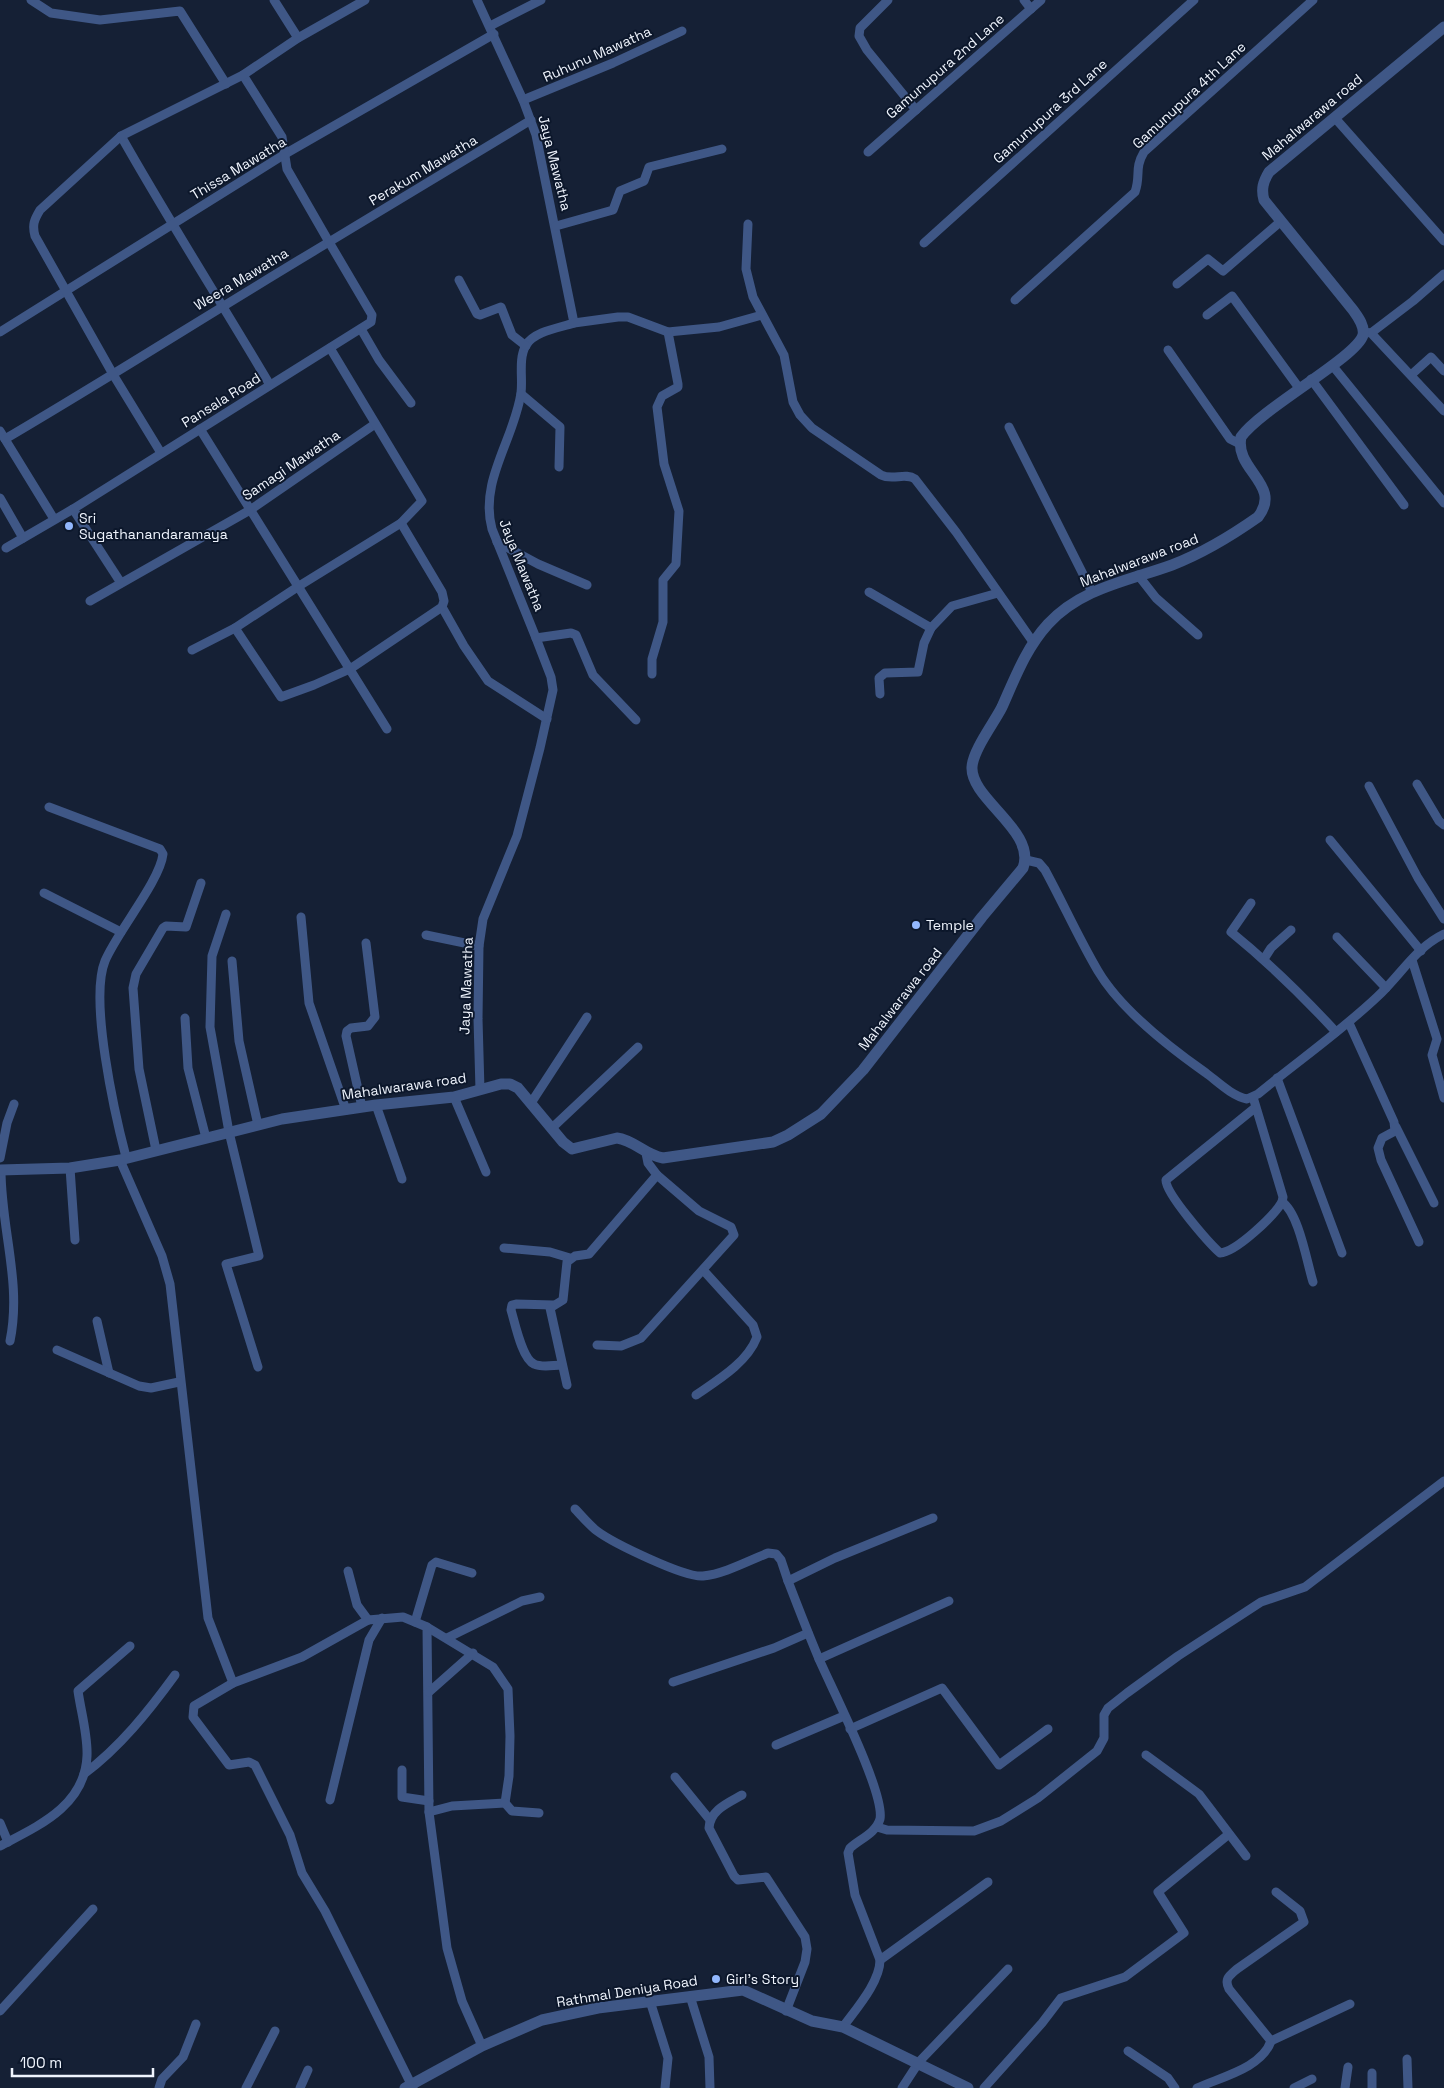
<svg xmlns="http://www.w3.org/2000/svg" width="1444" height="2088" font-family="'Space Grotesk',sans-serif">
  <style>
    .lines { fill: none; stroke-linecap: round; stroke-linejoin: round }
    .minor { stroke: #3f5786; stroke-width: 9 }
    .tertiary { stroke: #3f5786; stroke-width: 11 }
    .poi-dot { fill: #92b7fd; stroke: #0c172b; stroke-width: 2 }
    .labels { text-anchor: middle; dominant-baseline: central; stroke-width: 4; stroke-linejoin: round; paint-order: stroke }
    .street-label { font-size: 14px; fill: #eff4fd; stroke: #0c172b }
    .poi-label { font-size: 14px; fill: #eff4fd; stroke: #0c172b; text-anchor: start }
  </style>
  <rect width="100%" height="100%" fill="#152035"/>
  <g class="lines">
    <!-- minor -->
    <g class="minor">
      <polyline points="31,0 51,13 100,20 180,11 226,84"/>
      <polyline points="274,0 298,38"/>
      <path d="M477 0 523 100 536 135 574 323C559 328 535 331 526 345 518 359 523 378 521 393 514 440 479 481 492 529L536 638 551 677 553 690 540 748 517 836 483 919 479 946 478 1019 480 1090"/>
      <polyline points="888,0 860,28 859,36 867,50 916,110"/>
      <polyline points="1024,0 1031,9"/>
      <polyline points="490,26 541,0"/>
      <polyline points="523,100 613,63 682,31"/>
      <polyline points="1335,118 1444,241"/>
      <path d="M121 136C169 221 221 302 270 385"/>
      <polyline points="868,152 1041,0"/>
      <path d="M748 224 746 269 753 297 784 355 793 402 800 415 812 428 881 475C893 481 905 472 915 479L956 532 1033 642"/>
      <polyline points="556,226 613,210 620,191 644,181 649,167 722,149"/>
      <polyline points="924,243 1194,0"/>
      <polyline points="459,280 477,314 480,315 501,307 512,335 526,346"/>
      <polyline points="1177,284 1208,259 1223,271 1280,222"/>
      <path d="M1015 300 1135 192C1141 175 1134 169 1144 152L1313 0"/>
      <polyline points="1207,315 1232,296 1299,388"/>
      <polyline points="574,323 618,317 628,317 668,332 719,327 762,315"/>
      <polyline points="361,329 379,360 411,403"/>
      <polyline points="0,332 285,154 494,34"/>
      <polyline points="1363,332 1371,333 1444,411"/>
      <polyline points="1371,333 1413,301 1444,274"/>
      <polyline points="1168,350 1230,439 1240,444"/>
      <polyline points="1332,365 1444,503"/>
      <polyline points="1411,375 1431,357 1444,371"/>
      <polyline points="1311,379 1404,505"/>
      <polyline points="521,394 560,427 559,467"/>
      <polyline points="1009,427 1092,592"/>
      <polyline points="200,429 387,729"/>
      <polyline points="0,431 54,519"/>
      <path d="M5 439C114 375 220 307 329 242L287 169 282 137 243 75"/>
      <path d="M161 453 114 376 35 236C32 225 34 220 40 210L121 136 243 75 298 38 365 0"/>
      <polyline points="0,498 23,538"/>
      <polyline points="73,509 121,583"/>
      <polyline points="497,542 538,564 587,585"/>
      <polyline points="6,548 73,509 371,322 372,315 329,242 531,120"/>
      <polyline points="1138,575 1156,598 1198,635"/>
      <polyline points="869,592 931,628 952,606 998,593"/>
      <polyline points="90,601 250,510 375,424"/>
      <polyline points="442,607 464,646 488,681 547,719"/>
      <polyline points="235,628 281,697 314,685 350,669 442,607 444,601 442,592 401,523"/>
      <polyline points="536,638 571,633 576,635 593,675 636,720"/>
      <polyline points="192,650 235,628 299,586 401,523 422,501 330,348"/>
      <polyline points="652,674 652,659 663,622 663,580 676,564 679,511 664,464 657,407 662,396 678,387 678,384 668,332"/>
      <polyline points="880,694 879,678 885,673 918,672 924,643 931,628"/>
      <polyline points="1417,784 1439,821 1444,825"/>
      <polyline points="1369,786 1418,878 1444,919"/>
      <path d="M49 807 160 849 163 854C160 881 117 932 105 961 89 1000 115 1115 126 1157"/>
      <polyline points="1330,840 1421,951"/>
      <path d="M1026 860 1039 863 1045 870C1063 903 1079 939 1098 971 1121 1010 1169 1047 1206 1073 1218 1082 1232 1096 1247 1099L1258 1094C1298 1061 1340 1032 1377 997 1399 977 1416 947 1444 934"/>
      <polyline points="44,893 121,932"/>
      <path d="M1251 903 1231 932C1269 963 1303 996 1336 1032"/>
      <polyline points="226,914 212,956 210,1027 229,1132 259,1256 226,1264 258,1367"/>
      <polyline points="301,917 309,1003 346,1110"/>
      <polyline points="426,935 479,946"/>
      <polyline points="1337,937 1386,988"/>
      <polyline points="1264,959 1271,948 1291,930"/>
      <polyline points="1412,960 1437,1039 1432,1055 1444,1098"/>
      <polyline points="232,961 239,1041 258,1125"/>
      <polyline points="185,1018 188,1068 206,1138"/>
      <polyline points="1349,1023 1394,1122 1395,1131 1382,1138 1378,1148 1381,1160 1419,1242"/>
      <polyline points="1277,1078 1342,1253"/>
      <polyline points="454,1097 486,1172"/>
      <path d="M1253 1097 1283 1197 1282 1202C1274 1216 1236 1252 1220 1253 1209 1243 1165 1193 1166 1180L1256 1107"/>
      <polyline points="531,1103 587,1017"/>
      <polyline points="376,1105 402,1179"/>
      <polyline points="362,1107 346,1036 347,1031 351,1028 368,1026 375,1017 366,943"/>
      <polyline points="1396,1127 1434,1203"/>
      <polyline points="552,1128 638,1047"/>
      <polyline points="156,1150 139,1069 133,988 136,974 163,928 166,926 186,927 201,883"/>
      <polyline points="0,1158 7,1123 14,1104"/>
      <polyline points="120,1160 162,1256 170,1284 208,1618 233,1683 194,1706 193,1717 229,1765 249,1762 255,1765 290,1835 302,1873 325,1911 413,2088"/>
      <polyline points="70,1168 75,1240"/>
      <path d="M1 1170C1 1229 22 1283 10 1341"/>
      <path d="M1282 1202C1299 1213 1307 1263 1313 1282"/>
      <polyline points="504,1248 550,1252 570,1258"/>
      <path d="M553 1305 516 1304 512 1305 511 1310C515 1323 522 1359 534 1364 542 1368 553 1365 562 1365"/>
      <polyline points="97,1321 109,1373"/>
      <polyline points="597,1345 621,1346 641,1338 734,1235 731,1227 699,1211 657,1175"/>
      <polyline points="57,1350 139,1386 151,1388 179,1382"/>
      <polyline points="567,1385 550,1308 563,1300 567,1262 575,1256 589,1254 657,1175 648,1163 646,1153"/>
      <path d="M696 1395C718 1380 747 1363 757 1337L753 1325 704 1271"/>
      <path d="M575 1509C582 1516 589 1525 597 1531 613 1543 685 1578 703 1576 724 1574 748 1561 768 1553L776 1554 781 1560 788 1581"/>
      <polyline points="348,1571 357,1605 368,1620"/>
      <polyline points="415,1622 432,1565 436,1562 472,1573"/>
      <polyline points="427,1627 493,1667 508,1689 510,1736 509,1776 505,1803 452,1806 429,1812"/>
      <polyline points="447,1638 522,1601 540,1597"/>
      <polyline points="819,1659 949,1601"/>
      <polyline points="673,1682 774,1648 808,1633"/>
      <polyline points="233,1683 302,1657 368,1620 403,1617 427,1627 429,1812 447,1948 462,2001 482,2046"/>
      <polyline points="429,1692 473,1653"/>
      <polyline points="850,1729 942,1688 999,1765 1048,1729"/>
      <polyline points="776,1745 844,1716"/>
      <polyline points="1146,1755 1199,1794 1246,1856"/>
      <polyline points="402,1770 402,1797 429,1801"/>
      <path d="M84 1774C120 1747 148 1712 175 1675"/>
      <polyline points="675,1777 710,1820"/>
      <path d="M742 1795C728 1803 710 1810 709 1828L734 1876 738 1880 766 1877 805 1937 807 1949 805 1962 786 2011"/>
      <polyline points="330,1800 369,1640 382,1618"/>
      <polyline points="505,1803 512,1811 539,1813"/>
      <polyline points="0,1823 8,1842"/>
      <polyline points="877,1827 887,1830 974,1831 1001,1821 1038,1798 1097,1751 1104,1738 1104,1715 1108,1708 1127,1693 1178,1656 1261,1602 1305,1587 1444,1481"/>
      <path d="M0 1846C38 1826 85 1806 87 1756 88 1736 81 1712 78 1691L130 1646"/>
      <polyline points="880,1960 988,1882"/>
      <polyline points="690,1996 709,2057 710,2088"/>
      <polyline points="650,2001 668,2058 665,2088"/>
      <polyline points="0,2011 93,1909"/>
      <path d="M843 2027C856 2009 880 1982 880 1960L855 1895 848 1853 850 1848C860 1839 876 1833 880 1819 885 1793 832 1689 819 1659 808 1633 798 1607 788 1581L835 1558 933 1518"/>
      <polyline points="1271,2041 1350,2004"/>
      <polyline points="1128,2051 1168,2078 1175,2088"/>
      <polyline points="1407,2059 1408,2088"/>
      <polyline points="916,2065 1008,1969"/>
      <polyline points="159,2088 162,2079 183,2057 196,2024"/>
      <polyline points="246,2088 275,2031"/>
      <polyline points="300,2088 308,2070"/>
      <polyline points="902,2088 917,2065"/>
      <polyline points="984,2088 1042,2023 1061,1998 1125,1977 1184,1933 1158,1892 1229,1834"/>
      <path d="M1197 2088C1221 2077 1262 2068 1271 2041L1229 1989C1224 1979 1229 1976 1237 1969L1304 1922 1300 1911 1276 1892"/>
      <polyline points="1294,2088 1312,2079"/>
      <polyline points="1345,2088 1348,2067"/>
      <polyline points="1372,2088 1372,2073"/>
    </g>
    <!-- tertiary -->
    <g class="tertiary">
      <path d="M0 1170 70 1168 120 1160 282 1119 376 1105 454 1097 501 1084H510L518 1088 563 1142 572 1149 617 1138C634 1140 645 1155 663 1158L773 1142 788 1135 821 1114 863 1070 982 917 1023 868C1037 831 970 799 972 767 973 750 994 723 1002 707 1015 678 1026 648 1048 624 1081 588 1128 581 1172 565 1203 553 1231 536 1258 517 1283 485 1234 470 1241 437 1262 408 1357 357 1363 335 1365 326 1358 317 1353 310L1264 200C1261 189 1263 182 1269 172L1444 27"/>
      <polyline points="405,2088 482,2046 542,2020 598,2008 743,1990 812,2021 843,2027 968,2088"/>
    </g>
  </g>
  <!-- markers -->
  <g class="poi-dot">
    <circle cx="69" cy="526" r="5"/>
    <circle cx="916" cy="925" r="5"/>
    <circle cx="716" cy="1979" r="5"/>
  </g>
  <g class="labels">
    <!-- street labels -->
    <g class="street-label">
      <text transform="translate(597 54) rotate(-24)">Ruhunu Mawatha</text>
      <text transform="translate(945 66) rotate(-41)">Gamunupura 2nd Lane</text>
      <text transform="translate(1189 95) rotate(-43)">Gamunupura 4th Lane</text>
      <text transform="translate(1050 111) rotate(-42)">Gamunupura 3rd Lane</text>
      <text transform="translate(1312 117) rotate(-40)">Mahalwarawa road</text>
      <text transform="translate(555 163) rotate(76)">Jaya Mawatha</text>
      <text transform="translate(238 168) rotate(-31)">Thissa Mawatha</text>
      <text transform="translate(423 170) rotate(-31)">Perakum Mawatha</text>
      <text transform="translate(241 279) rotate(-31)">Weera Mawatha</text>
      <text transform="translate(221 400) rotate(-32)">Pansala Road</text>
      <text transform="translate(291 465) rotate(-34)">Samagi Mawatha</text>
      <text transform="translate(1139 560) rotate(-21)">Mahalwarawa road</text>
      <text transform="translate(522 565) rotate(68)">Jaya Mawatha</text>
      <text transform="translate(466 986) rotate(-88)">Jaya Mawatha</text>
      <text transform="translate(900 999) rotate(-52)">Mahalwarawa road</text>
      <text transform="translate(404 1086) rotate(-8)">Mahalwarawa road</text>
      <text transform="translate(627 1991) rotate(-9)">Rathmal Deniya Road</text>
    </g>
    <!-- poi labels -->
    <g class="poi-label">
      <text x="79" y="518">Sri<tspan x="79" dy="16">Sugathanandaramaya</tspan></text>
      <text x="926" y="925">Temple</text>
      <text x="726" y="1979">Girl's Story</text>
    </g>
  </g>
  <!-- scale -->
  <path d="M12 2068v8h141v-8" fill="none" stroke="#eff4fd" stroke-width="2.5"/>
  <text x="20" y="2068" font-size="15" fill="#eff4fd" stroke="#0c172b" stroke-width="4" paint-order="stroke">100 m</text>
</svg>
